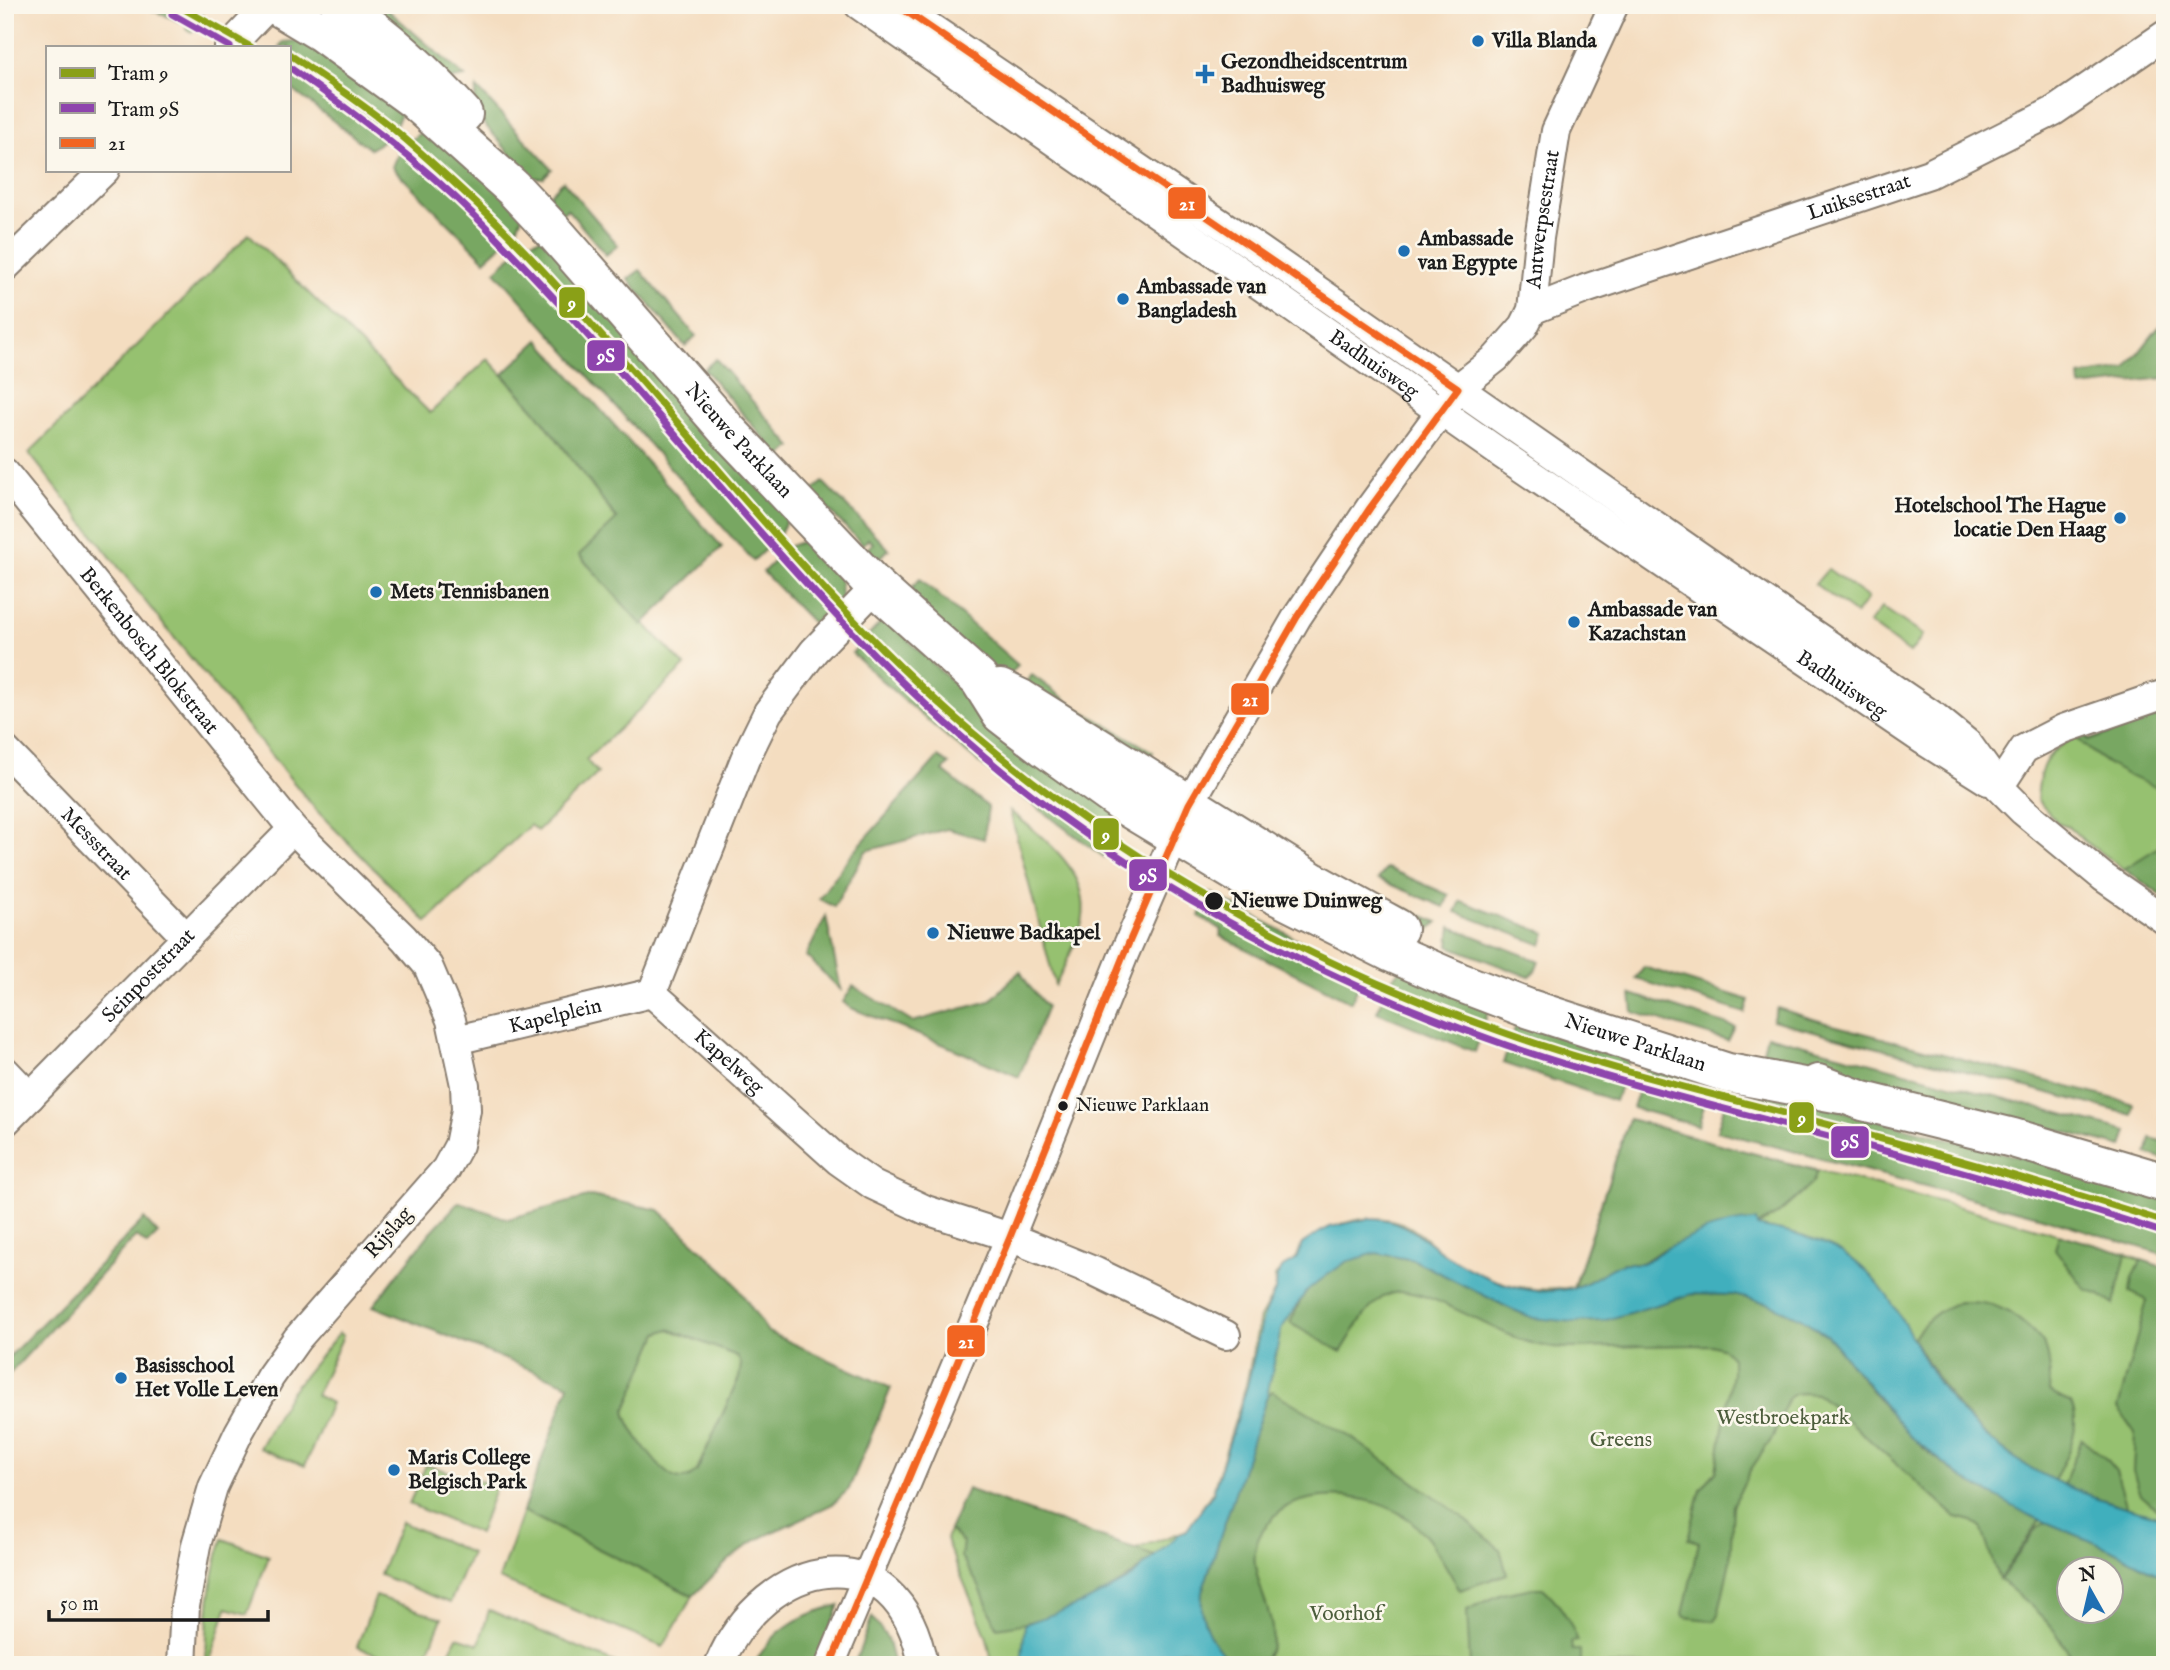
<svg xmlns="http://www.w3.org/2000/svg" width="2170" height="1670" font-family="'IM FELL English',serif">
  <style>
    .green { fill: #96c16f; stroke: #596e46; stroke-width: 2; fill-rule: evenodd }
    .forest { fill: #78a762; stroke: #4a623f; stroke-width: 2; fill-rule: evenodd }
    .water { fill: #40afbd; stroke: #2e666c; stroke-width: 2 }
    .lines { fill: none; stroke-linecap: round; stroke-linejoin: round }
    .minor-casing { stroke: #887c6e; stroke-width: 32 }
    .secondary-casing { stroke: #887c6e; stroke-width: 42 }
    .minor { stroke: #fff; stroke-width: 28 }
    .secondary { stroke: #fff; stroke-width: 38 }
    .bus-1-casing { stroke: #fbf7ec; stroke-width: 12 }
    .bus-1 { stroke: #f26522; stroke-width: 7 }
    .tram-1-casing { stroke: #fbf7ec; stroke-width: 12 }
    .tram-2-casing { stroke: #fbf7ec; stroke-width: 12 }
    .tram-1 { stroke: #8aa017; stroke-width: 7 }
    .tram-2 { stroke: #8e44ad; stroke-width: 7 }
    .poi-dot { fill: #1f6fb2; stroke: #fbf7ec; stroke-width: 2.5 }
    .stop-dot { fill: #1c1c1c; stroke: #fbf7ec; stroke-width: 2.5 }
    .labels { text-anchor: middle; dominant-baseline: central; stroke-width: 5; stroke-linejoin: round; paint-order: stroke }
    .bus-label { font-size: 19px; fill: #1c1c1c; stroke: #fbf7ec; text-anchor: start }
    .poi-label { font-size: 21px; font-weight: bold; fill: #1c1c1c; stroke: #fbf7ec; text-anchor: start }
    .street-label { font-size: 21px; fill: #1c1c1c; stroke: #fbf7ec }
    .stop-label { font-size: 21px; font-weight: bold; fill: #1c1c1c; stroke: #fbf7ec; text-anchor: start }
    .park-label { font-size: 21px; fill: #4d5e3d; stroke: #fbf7ec }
    .line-badge { stroke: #fbf7ec; stroke-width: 2.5 }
    .badge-label { font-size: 19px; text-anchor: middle; font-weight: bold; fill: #fff }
  </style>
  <rect width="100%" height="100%" fill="#fbf7ec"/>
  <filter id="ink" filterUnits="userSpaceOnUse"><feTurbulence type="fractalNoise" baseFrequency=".0143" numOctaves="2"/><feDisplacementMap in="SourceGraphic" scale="14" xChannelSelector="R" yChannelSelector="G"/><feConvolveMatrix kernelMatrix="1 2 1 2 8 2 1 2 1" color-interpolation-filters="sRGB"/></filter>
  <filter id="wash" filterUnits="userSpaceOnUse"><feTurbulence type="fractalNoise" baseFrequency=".00686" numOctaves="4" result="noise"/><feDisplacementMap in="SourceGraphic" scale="28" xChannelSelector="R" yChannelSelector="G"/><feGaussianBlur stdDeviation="1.57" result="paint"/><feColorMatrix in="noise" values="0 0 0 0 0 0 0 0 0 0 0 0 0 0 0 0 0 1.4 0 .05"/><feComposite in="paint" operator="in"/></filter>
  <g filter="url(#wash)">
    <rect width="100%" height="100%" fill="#f4ddc0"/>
    <!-- green -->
    <g class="green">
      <polygon points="249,234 430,413 488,359 535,410 617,520 579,555 685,666 586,760 598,773 537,831 530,825 427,922 317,811 167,629 29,453"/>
      <polygon points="1828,569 1868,598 1856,614 1815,584"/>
      <polygon points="1882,607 1923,635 1910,653 1869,623"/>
      <path d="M2165 713V898L2084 841 2069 827 2059 824 2037 800C2040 756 2049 751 2085 732L2089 740Z"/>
      <path d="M1010 811C1046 840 1098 876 1080 930 1074 948 1064 967 1055 985Z"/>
      <path d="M1629 1119C1807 1172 1990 1208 2165 1268V1665H993L986 1635 946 1540 949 1530 963 1542C961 1568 978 1586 999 1600L1187 1530 1213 1491 1246 1385 1260 1318 1275 1291V1276L1283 1267 1296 1259 1302 1244C1331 1223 1374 1209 1408 1226 1421 1233 1430 1244 1442 1252 1481 1279 1526 1296 1573 1287ZM2068 1568H2110V1610H2068Z"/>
      <path d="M669 1329 738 1356 742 1364 739 1378 696 1472C691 1477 684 1481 676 1478 659 1473 628 1428 625 1411L658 1333Z"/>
      <polygon points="339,1333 343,1336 316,1395 331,1403 305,1466 259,1448 289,1394"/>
      <polygon points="426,1465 496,1486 479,1534 409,1504"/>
      <polygon points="523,1511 693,1596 663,1647 499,1579"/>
      <polygon points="401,1522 471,1553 450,1603 380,1575"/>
      <path d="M223 1539 269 1556 247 1614 227 1608 209 1664 206 1661C207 1619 209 1579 223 1539Z"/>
      <polygon points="376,1596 442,1618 423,1665 407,1665 357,1647"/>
      <polygon points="489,1610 621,1665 443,1665 457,1637 479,1644"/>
    </g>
    <!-- forest -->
    <g class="forest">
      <polygon points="139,5 206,5 192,32 186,29 187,24"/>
      <polygon points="355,5 382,5 465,77 444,81"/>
      <path d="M319 39 406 103C398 122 390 140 370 149L289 87V47H279L283 42Z"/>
      <polygon points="477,88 552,169 543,178 531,178 473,111"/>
      <path d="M432 125 523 214 515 233 485 260 392 167C398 147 415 136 432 125Z"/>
      <polygon points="563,181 618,245 606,255 567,209 562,214 550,200 550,194"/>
      <polygon points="543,237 787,518 780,535 753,561 495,271 526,243"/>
      <polygon points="640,270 696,336 685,346 628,279"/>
      <polygon points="2165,319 2165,378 2080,387 2079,376 2126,369"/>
      <polygon points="539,340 722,547 642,625 579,555 617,519 535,410 503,374"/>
      <polygon points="716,359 792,447 780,457 704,369"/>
      <polygon points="823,482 889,549 879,559 868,560 865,558 870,553 867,549 873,543 868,539 863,545 811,492"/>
      <polygon points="807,540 842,576 840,578 841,598 813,623 763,572 789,546"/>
      <polygon points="920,579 1018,665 1010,675 1002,677 912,601 913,586"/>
      <path d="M885 618 949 679 997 720 1119 809 1104 857C1016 793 931 728 852 653Z"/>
      <polygon points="1032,675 1076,707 1153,752 1144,768 1024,684"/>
      <path d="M2165 713V790C2129 779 2101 763 2075 736L2084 733 2088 741Z"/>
      <polygon points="938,757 949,764 943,771 988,807 984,839 947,829 866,851 834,907 819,899 849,857"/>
      <polygon points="2165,843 2165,898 2124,869"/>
      <polygon points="1387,868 1449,895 1444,907 1378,879"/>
      <polygon points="1211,893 1306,944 1365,972 1351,1002 1220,936 1222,930 1199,916"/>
      <polygon points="1376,896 1438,922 1424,934 1375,909"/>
      <polygon points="1461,901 1546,933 1542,945 1456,912"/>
      <polygon points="826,916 841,990 806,956"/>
      <polygon points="1451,927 1539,961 1534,973 1529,977 1449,946"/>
      <polygon points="1403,967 1491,1003 1475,1052 1377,1012 1390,980"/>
      <polygon points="1644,967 1749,1000 1745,1013 1636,979"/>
      <polygon points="1020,971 1029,986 1047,1007 1019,1077 947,1046 851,1008 843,1002 853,986 912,1022 990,1001"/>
      <polygon points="1631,994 1735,1027 1728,1041 1633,1012"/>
      <polygon points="1777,1008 1833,1025 2134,1104 2132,1115 1772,1020"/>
      <polygon points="1528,1016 1619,1048 1628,1062 1615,1101 1503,1063 1515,1028"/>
      <polygon points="1767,1035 2127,1131 2122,1147 1763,1051"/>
      <polygon points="1659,1060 1713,1077 1698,1126 1633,1108 1646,1068"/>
      <polygon points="1731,1082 2030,1160 2165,1201 2165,1255 2042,1217 1717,1131"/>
      <polygon points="1629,1119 1817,1171 1813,1182 1802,1193 1777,1215 1757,1226 1662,1250 1642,1263 1623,1263 1587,1283 1574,1287"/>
      <polygon points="2151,1138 2165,1142 2165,1160 2147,1154"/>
      <path d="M591 1196 659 1210 730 1276 768 1332 891 1388 849 1489 833 1504 754 1541 729 1560 693 1596 523 1511 569 1385 373 1306 430 1233 459 1202 508 1219ZM669 1329 737 1356 741 1364 739 1378 697 1471C691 1477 684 1481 676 1478 660 1473 628 1428 625 1411L658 1333Z"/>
      <polygon points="144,1219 158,1234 147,1245 136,1236 5,1379 5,1361"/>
      <polygon points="2059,1234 2126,1254 2114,1305 2100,1295 2086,1290 2055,1249"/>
      <path d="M1376 1253 1414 1260 1509 1308 1533 1318 1602 1321 1692 1294 1733 1295 1768 1303 1799 1317 1828 1336 1879 1400 1922 1447 1961 1477 2040 1520 1999 1580 1981 1527 1972 1521 1956 1517 1826 1401 1816 1394 1803 1393 1794 1394 1788 1399 1773 1437 1749 1472 1733 1506 1730 1561 1719 1611 1715 1621 1685 1617 1683 1614 1699 1542 1688 1539 1701 1489 1716 1471 1732 1373V1358L1724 1349 1711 1345C1678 1345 1646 1346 1614 1347 1588 1348 1559 1350 1534 1344 1495 1334 1433 1290 1399 1292 1371 1294 1355 1331 1341 1352L1290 1323C1295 1314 1299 1302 1305 1293 1321 1273 1352 1256 1376 1253Z"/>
      <polygon points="2142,1260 2165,1268 2165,1516 2141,1495 2133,1471 2135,1433 2118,1408 2147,1300 2130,1292 2132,1277"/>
      <path d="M1959 1302C1973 1302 1989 1302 2002 1309 2014 1314 2042 1337 2046 1349 2051 1363 2050 1378 2049 1392L2071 1403C2083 1430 2066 1456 2054 1481 1983 1445 1951 1406 1913 1338 1925 1320 1939 1309 1959 1302Z"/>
      <path d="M1272 1391 1352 1438 1460 1515 1500 1549 1507 1574 1460 1590C1445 1566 1433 1539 1411 1521 1379 1496 1326 1489 1288 1506 1278 1511 1268 1523 1262 1532 1238 1569 1281 1612 1271 1646 1269 1652 1264 1660 1261 1665H1233C1211 1641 1199 1625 1202 1592L1267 1396Z"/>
      <polygon points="2082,1439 2105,1458 2116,1471 2127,1508 2063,1486"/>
      <path d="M967 1489 1154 1556C1113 1596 1054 1621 997 1628L979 1586 961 1557 963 1542 949 1530Z"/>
      <path d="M2048 1521 2110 1549 2165 1578V1665H2072C2066 1633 2025 1600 2000 1580L2037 1528ZM2068 1568H2110V1610H2068Z"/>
      <path d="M1533 1588H1543C1560 1603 1570 1620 1578 1641L1571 1642 1572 1650H1580V1665H1470L1467 1610 1502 1594Z"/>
      <path d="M839 1605 815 1665H754C774 1627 800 1615 839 1605Z"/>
      <polygon points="872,1617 887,1638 894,1665 854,1665"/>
      <polygon points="1182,1649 1194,1650 1210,1665 1155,1665 1169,1653"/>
    </g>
    <!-- water -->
    <path class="water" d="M1371 1218C1406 1220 1419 1236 1446 1255 1472 1272 1509 1290 1541 1291 1555 1292 1575 1289 1588 1282 1599 1277 1608 1268 1621 1264 1627 1262 1635 1264 1642 1263 1650 1260 1658 1253 1665 1249 1693 1236 1724 1220 1756 1221L1757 1226C1789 1232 1826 1240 1852 1259 1893 1289 1911 1341 1937 1381 1948 1397 1961 1413 1975 1426 2028 1478 2095 1500 2165 1518V1578L2110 1549 2029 1515 1961 1477 1909 1435 1828 1336 1799 1317 1768 1303 1733 1295 1692 1294 1603 1321 1574 1322 1533 1318 1509 1308 1414 1260 1376 1253 1346 1262 1322 1279 1305 1293 1281 1330 1267 1396 1202 1592C1199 1625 1211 1641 1233 1665H1210C1195 1642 1171 1649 1155 1665H1021L1025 1624 1084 1603 1128 1580 1178 1535 1187 1530 1213 1493 1247 1387 1263 1318 1276 1289 1277 1276 1283 1267 1297 1259 1302 1244 1320 1232 1330 1227Z"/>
  </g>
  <g filter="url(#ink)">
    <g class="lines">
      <!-- minor casing -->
      <g class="minor-casing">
        <g id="minor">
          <path id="s1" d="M859 5 1503 455 1923 740 1988 781"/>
          <polyline points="897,5 1258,249 1709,563 1935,717 1968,744 1999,787 2023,811 2103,877 2165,920"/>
          <polyline points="229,47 269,5"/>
          <polyline points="5,267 105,170"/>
          <path id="s2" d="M1532 310 1585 289 1929 174 2054 111 2165 35"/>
          <path id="s3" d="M5 473 293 829 404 938 428 966 451 1020 465 1085 466 1110 459 1145 446 1169 297 1339 270 1377 239 1432 213 1487 196 1545 185 1606 182 1665"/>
          <path id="s4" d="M5 750 187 938"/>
          <polyline points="1999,787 2024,749 2063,729 2165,694"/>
          <path id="s5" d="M652 993 839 1161 873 1185 926 1210 1010 1237 1096 1272 1226 1335"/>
          <polyline points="652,993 745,759 768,712 814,651 876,587"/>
          <path id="s6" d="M456 1040 652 993"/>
          <polyline points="5,1071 30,1097"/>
          <path id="s7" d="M5 1122 293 829"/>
          <path d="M719 1665C764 1556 899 1528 923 1665"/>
          <path id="s8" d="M830 1665 1010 1237 1124 954 1189 804 1297 617 1370 508 1458 388 1496 358 1524 326 1532 310 1539 238 1556 131 1614 5"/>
        </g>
      </g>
      <!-- secondary casing -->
      <g class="secondary-casing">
        <g id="secondary">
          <path id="s9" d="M276 5 321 32 416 101 513 188 557 235 728 431 876 587 979 679 1001 714 1044 747 1129 808 1262 888 1390 952 1459 982 1527 1008 1728 1073 1841 1094"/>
          <path d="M340 5C386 36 426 73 463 114"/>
          <polyline points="1000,689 1021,699 1313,882 1398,929"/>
          <polyline points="1818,1084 1863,1101 2013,1138 2165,1183"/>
        </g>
      </g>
      <!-- minor -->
      <use href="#minor" class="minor"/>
      <!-- secondary -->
      <use href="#secondary" class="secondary"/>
      <!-- bus-1 casing -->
      <g class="bus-1-casing">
        <polyline id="bus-1" points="830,1665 1010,1237 1124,954 1189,804 1297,617 1370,508 1458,388 897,5"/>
      </g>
      <!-- bus-1 -->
      <use href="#bus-1" class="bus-1"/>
      <!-- tram-1 casing -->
      <g class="tram-1-casing">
        <g id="tram-1">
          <polyline points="177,5 251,47"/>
          <path d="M289 54C323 78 359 101 391 127 420 151 448 177 476 203 523 247 566 296 609 344 727 477 838 618 974 734 1130 867 1315 967 1508 1034 1604 1068 1704 1092 1803 1118 1925 1150 2045 1183 2165 1222"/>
        </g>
      </g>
      <!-- tram-2 casing -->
      <g class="tram-2-casing">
        <g id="tram-2">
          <polyline points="172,14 230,47"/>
          <path d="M289 67C354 113 418 160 475 216 645 384 783 581 964 739 1119 875 1312 977 1506 1045 1602 1078 1702 1103 1801 1129 1922 1160 2043 1193 2162 1232"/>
        </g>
      </g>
      <!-- tram-1 -->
      <use href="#tram-1" class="tram-1"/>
      <!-- tram-2 -->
      <use href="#tram-2" class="tram-2"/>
    </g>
  </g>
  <!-- markers -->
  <g class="poi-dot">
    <circle cx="1478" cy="41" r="7"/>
    <path d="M1201.5 63.5h7v7h7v7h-7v7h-7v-7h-7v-7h7z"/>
    <circle cx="1404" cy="251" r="7"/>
    <circle cx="1123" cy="299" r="7"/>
    <circle cx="2120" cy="518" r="7"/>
    <circle cx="376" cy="592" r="7"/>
    <circle cx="1574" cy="622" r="7"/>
    <circle cx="933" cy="933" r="7"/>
    <circle cx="121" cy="1378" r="7"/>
    <circle cx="394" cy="1470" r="7"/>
  </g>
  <g class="stop-dot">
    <circle cx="1214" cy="901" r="10"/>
    <circle cx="1063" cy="1106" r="6"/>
  </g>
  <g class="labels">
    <!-- bus labels -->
    <g class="bus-label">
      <text x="1076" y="1106">Nieuwe Parklaan</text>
    </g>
    <!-- poi labels -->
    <g class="poi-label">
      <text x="1492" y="41">Villa Blanda</text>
      <text x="1221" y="62">Gezondheidscentrum<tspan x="1221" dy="24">Badhuisweg</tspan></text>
      <text x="1418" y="239">Ambassade<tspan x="1418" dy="24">van Egypte</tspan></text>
      <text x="1137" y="287">Ambassade van<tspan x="1137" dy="24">Bangladesh</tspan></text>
      <text x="2106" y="506" text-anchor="end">Hotelschool The Hague<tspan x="2106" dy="24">locatie Den Haag</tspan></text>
      <text x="390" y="592">Mets Tennisbanen</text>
      <text x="1588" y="610">Ambassade van<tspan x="1588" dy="24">Kazachstan</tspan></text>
      <text x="947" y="933">Nieuwe Badkapel</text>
      <text x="135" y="1366">Basisschool<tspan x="135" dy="24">Het Volle Leven</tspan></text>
      <text x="408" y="1458">Maris College<tspan x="408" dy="24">Belgisch Park</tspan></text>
    </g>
    <!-- street labels -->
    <g class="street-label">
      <text stroke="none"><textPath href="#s2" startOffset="346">Luiksestraat</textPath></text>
      <text stroke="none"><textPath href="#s8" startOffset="1629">Antwerpsestraat</textPath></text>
      <text stroke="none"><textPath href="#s1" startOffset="628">Badhuisweg</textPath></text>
      <text stroke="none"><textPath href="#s9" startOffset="639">Nieuwe Parklaan</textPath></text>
      <text stroke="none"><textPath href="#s3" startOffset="229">Berkenbosch Blokstraat</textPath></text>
      <text stroke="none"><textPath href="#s1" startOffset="1195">Badhuisweg</textPath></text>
      <text stroke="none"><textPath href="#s4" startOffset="131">Messstraat</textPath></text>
      <text stroke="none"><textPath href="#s7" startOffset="205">Seinpoststraat</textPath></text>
      <text stroke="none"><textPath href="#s6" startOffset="102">Kapelplein</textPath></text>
      <text stroke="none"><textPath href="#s9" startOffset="1738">Nieuwe Parklaan</textPath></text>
      <text stroke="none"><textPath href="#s5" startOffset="103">Kapelweg</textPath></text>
      <text transform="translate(389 1233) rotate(-49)">Rijslag</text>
    </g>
    <!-- stop labels -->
    <g class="stop-label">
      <text x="1231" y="901">Nieuwe Duinweg</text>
    </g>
    <!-- park labels -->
    <g class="park-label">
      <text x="1783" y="1418">Westbroekpark</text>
      <text x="1621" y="1440">Greens</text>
      <text x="1346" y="1614">Voorhof</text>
    </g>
  </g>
  <g class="line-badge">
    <rect x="1167" y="186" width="40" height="34" rx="7" fill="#f26522"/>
    <rect x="558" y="286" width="28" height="33" rx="7" fill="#8aa017"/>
    <rect x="586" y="339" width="40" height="33" rx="7" fill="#8e44ad"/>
    <rect x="1230" y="682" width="40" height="34" rx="7" fill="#f26522"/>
    <rect x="1092" y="817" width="28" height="34" rx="7" fill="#8aa017"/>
    <rect x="1128" y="858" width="40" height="34" rx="7" fill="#8e44ad"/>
    <rect x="1788" y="1101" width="27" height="33" rx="7" fill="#8aa017"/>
    <rect x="1830" y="1125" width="40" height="34" rx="7" fill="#8e44ad"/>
    <rect x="946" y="1324" width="40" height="34" rx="7" fill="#f26522"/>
  </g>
  <g class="badge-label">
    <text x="1187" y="210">21</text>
    <text x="572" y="309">9</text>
    <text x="606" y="362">9S</text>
    <text x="1250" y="706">21</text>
    <text x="1106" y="841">9</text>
    <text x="1148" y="882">9S</text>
    <text x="1802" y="1124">9</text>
    <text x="1850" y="1148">9S</text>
    <text x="966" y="1348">21</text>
  </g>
  <!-- margin -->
  <rect width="2170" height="1670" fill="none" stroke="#fbf7ec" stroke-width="28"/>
  <!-- legend -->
  <rect x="46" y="46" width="245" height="126" fill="#fbf7ec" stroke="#a29f99" stroke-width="2"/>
  <rect x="60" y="68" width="35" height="10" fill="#8aa017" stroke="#a29f99" stroke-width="2"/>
  <text x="108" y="80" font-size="21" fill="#1c1c1c">Tram 9</text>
  <rect x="60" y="103" width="35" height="10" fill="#8e44ad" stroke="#a29f99" stroke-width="2"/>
  <text x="108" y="116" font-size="21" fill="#1c1c1c">Tram 9S</text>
  <rect x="60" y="138" width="35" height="10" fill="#f26522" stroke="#a29f99" stroke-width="2"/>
  <text x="108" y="150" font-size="21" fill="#1c1c1c">21</text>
  <!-- north arrow -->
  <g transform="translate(2090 1590) rotate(352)"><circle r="33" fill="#fbf7ec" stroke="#a29f99" stroke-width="2"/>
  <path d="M0-5L12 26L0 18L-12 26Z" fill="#1f6fb2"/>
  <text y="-10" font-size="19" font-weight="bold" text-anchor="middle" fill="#1c1c1c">N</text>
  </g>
  <!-- scale -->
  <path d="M49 1610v10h219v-10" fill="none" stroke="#1c1c1c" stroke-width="3.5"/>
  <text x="60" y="1610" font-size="21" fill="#1c1c1c" stroke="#fbf7ec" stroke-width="5" paint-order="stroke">50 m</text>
</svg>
